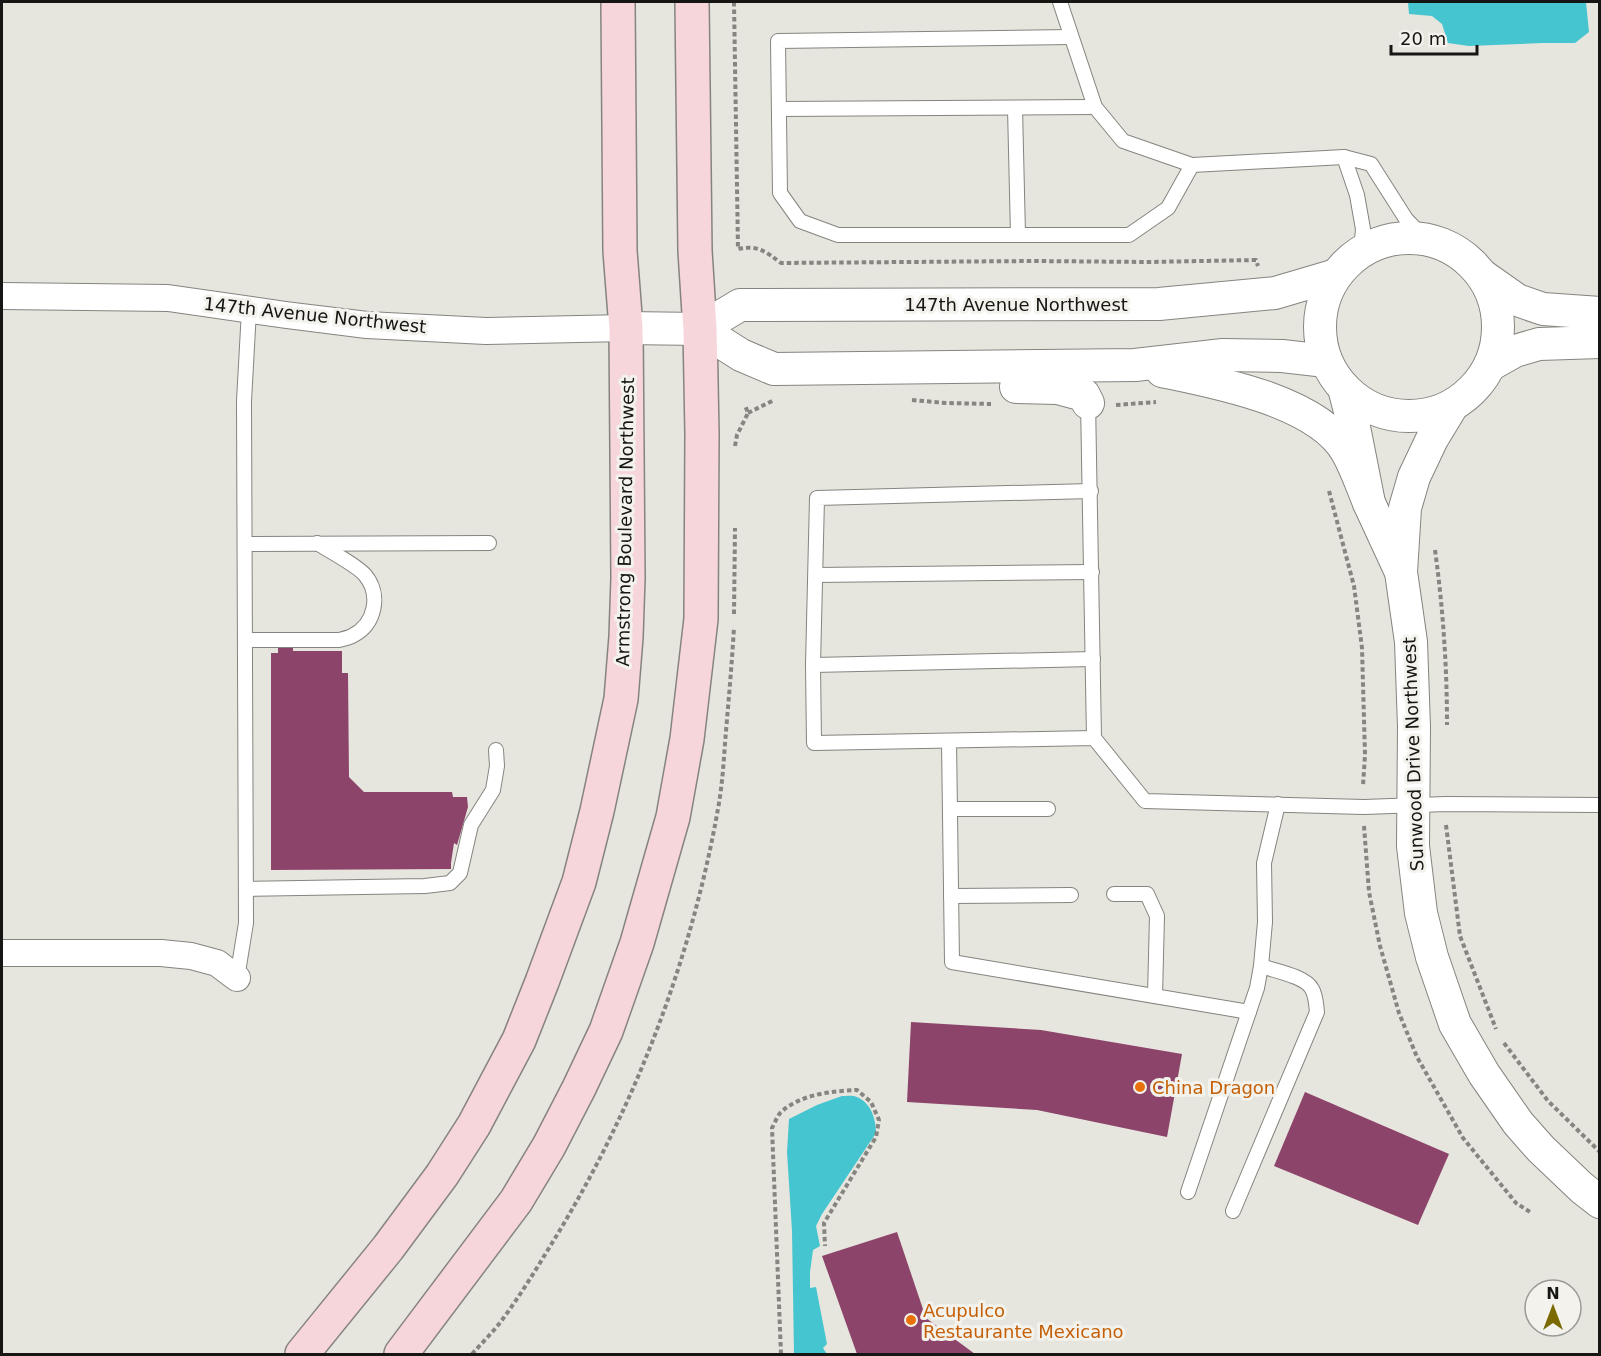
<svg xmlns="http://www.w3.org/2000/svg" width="1601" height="1356" font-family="'DejaVu Sans',sans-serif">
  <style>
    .water { fill: #45c5d0 }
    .building { fill: #8d446b }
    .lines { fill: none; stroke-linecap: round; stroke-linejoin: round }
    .service-casing { stroke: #86847f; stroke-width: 16 }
    .minor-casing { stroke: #86847f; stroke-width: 28 }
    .tertiary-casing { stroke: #86847f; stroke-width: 34 }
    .secondary-casing { stroke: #86847f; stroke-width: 36 }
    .path { stroke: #868581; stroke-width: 4; stroke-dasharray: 4.5 3; stroke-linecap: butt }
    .service { stroke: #fff; stroke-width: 14 }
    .minor { stroke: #fff; stroke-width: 26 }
    .tertiary { stroke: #fff; stroke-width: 32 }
    .secondary { stroke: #f6d5db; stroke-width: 33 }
    .food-dot { fill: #e8710a; stroke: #f3f2ec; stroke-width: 2 }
    .labels { text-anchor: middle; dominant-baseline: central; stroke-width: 6; stroke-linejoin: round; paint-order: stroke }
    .street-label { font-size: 18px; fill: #161614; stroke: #f3f2ec }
    .food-label { font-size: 18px; fill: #c56008; stroke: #f3f2ec; text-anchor: start }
  </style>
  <rect width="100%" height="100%" fill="#e6e5de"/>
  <!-- water -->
  <g class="water">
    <polygon points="1408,2 1586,2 1589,32 1575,43 1542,43 1469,46 1448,43 1442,24 1432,16 1409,14"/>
    <path d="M842 1096C846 1096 853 1095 857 1097 871 1103 876 1119 876 1133L822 1214 816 1226 820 1246 813 1250 810 1272V1288L816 1287 827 1344 823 1348 827 1354H794L792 1231 787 1152 789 1119 817 1105Z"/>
  </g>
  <!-- building -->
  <g class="building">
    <polygon points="278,648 293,648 293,651 342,651 342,673 348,673 349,777 364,792 452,792 453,797 467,797 468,807 457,845 454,843 451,863 451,869 271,870 271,653 278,653"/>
    <polygon points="911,1022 1041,1030 1182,1054 1167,1137 1037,1110 907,1102"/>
    <polygon points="1305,1092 1449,1154 1418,1225 1274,1166"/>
    <polygon points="897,1232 926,1318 975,1354 857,1354 822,1256"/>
  </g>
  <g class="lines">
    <!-- service casing -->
    <g class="service-casing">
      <g id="service">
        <polyline points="1060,2 1095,107 1123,141 1192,165 1344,157 1371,164 1406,219 1425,239"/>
        <polyline points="1071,37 778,41 780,193 800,221 838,235 1129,235 1168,208 1192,165"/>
        <polyline points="1015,108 1018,235"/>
        <polyline points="779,109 1095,107"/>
        <polyline points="1344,157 1357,195 1363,229 1361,251"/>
        <polyline points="1088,401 1094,738"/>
        <polyline points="1091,491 817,498 813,665 814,743 1094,738 1145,801 1364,807 1446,804 1600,805"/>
        <polyline points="245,544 489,543"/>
        <polyline points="816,575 1092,572"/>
        <path d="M245 640H339C343 639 348 638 352 636 376 624 381 594 365 575 358 566 328 550 317 543"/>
        <polyline points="813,665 1093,659"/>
        <polyline points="949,741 952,962 1249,1012"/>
        <polyline points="950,809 1048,809"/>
        <polyline points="246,889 425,886 450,883 460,873 471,825 493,790 497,766 496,750"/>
        <polyline points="1114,894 1147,894 1157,916 1155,996"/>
        <polyline points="951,896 1071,895"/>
        <polyline points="237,978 246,923 244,401 249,310"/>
        <polyline points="1188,1192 1257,988 1261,966 1265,922 1264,863 1278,804"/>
        <path d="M1233 1211 1317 1012C1316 1004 1316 996 1312 989 1305 976 1275 971 1261 966"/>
      </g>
    </g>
    <!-- minor casing -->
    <g class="minor-casing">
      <g id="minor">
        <polyline points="2,296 168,298 286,315 367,325 486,331 626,328"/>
        <polyline points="2,953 161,953 191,956 217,963 237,978"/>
      </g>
    </g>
    <!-- tertiary casing -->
    <g class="tertiary-casing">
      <g id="tertiary">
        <circle cx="1409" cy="327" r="89"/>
        <polyline points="1483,276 1517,300 1543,309 1600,313"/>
        <polyline points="626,328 700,329 740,305 1159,304 1275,293 1336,275"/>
        <polyline points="700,329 741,355 774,369 1135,365 1223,355 1282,356 1326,361"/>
        <polyline points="1490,365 1515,351 1539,344 1600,342"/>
        <path d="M1162 371C1215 382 1318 401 1347 452 1356 468 1362 486 1369 503"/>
        <polyline points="1016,387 1058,388 1084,395 1088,403"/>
        <polyline points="1344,388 1354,427 1369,503 1400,570"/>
        <polyline points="1452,406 1432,439 1414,477 1405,508 1401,572 1411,642 1414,727 1413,846 1421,913 1432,957 1455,1024 1484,1074 1518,1123 1541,1149 1582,1188 1600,1202"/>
      </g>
    </g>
    <!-- secondary casing -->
    <g class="secondary-casing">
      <g id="secondary">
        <polyline points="302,1354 388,1248 442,1175 474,1125 519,1040 542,982 579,882 597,811 621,699 626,637 628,578 626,328 620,251 618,2"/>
        <polyline points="401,1354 516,1201 549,1146 579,1088 606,1031 637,943 673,817 687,739 701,619 702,434 700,329 695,251 692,2"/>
      </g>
    </g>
    <!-- path -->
    <g class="path">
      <path d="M734 2 738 249C758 245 765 251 781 263L1033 261 1149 262 1256 260 1258 266"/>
      <polyline points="912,400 946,403 991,404"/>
      <polyline points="1116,405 1156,402"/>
      <polyline points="748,413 774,400"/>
      <polyline points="735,446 737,435 748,413 745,405"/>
      <polyline points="1329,491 1354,586 1362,648 1365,755 1363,786"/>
      <path d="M1435 550C1443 608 1447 666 1447 725"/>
      <polyline points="734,614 735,528"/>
      <polyline points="1446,825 1460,936 1496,1029"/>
      <polyline points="1364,826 1369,892 1380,946 1399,1013 1417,1057 1463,1138 1516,1203 1530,1212"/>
      <polyline points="1504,1043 1548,1101 1600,1152"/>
      <path d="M472 1354C482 1343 493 1332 502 1320 519 1297 534 1273 549 1248 633 1113 692 960 719 803 723 779 724 755 726 731 729 696 732 662 734 627"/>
      <path d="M781 1354 772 1128C775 1123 777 1116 781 1112 801 1094 832 1091 857 1090L871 1102 879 1120 876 1137 824 1223 825 1246"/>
    </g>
    <!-- service -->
    <use href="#service" class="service"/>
    <!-- minor -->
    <use href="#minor" class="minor"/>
    <!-- tertiary -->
    <use href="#tertiary" class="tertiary"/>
    <!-- secondary -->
    <use href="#secondary" class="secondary"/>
  </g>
  <!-- markers -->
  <g class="food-dot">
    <circle cx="1140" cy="1087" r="6"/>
    <circle cx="911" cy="1320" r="6"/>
  </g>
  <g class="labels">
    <!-- street labels -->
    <g class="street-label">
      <text x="1016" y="304">147th Avenue Northwest</text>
      <text transform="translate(315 315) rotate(6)">147th Avenue Northwest</text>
      <text transform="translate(625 522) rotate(-89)">Armstrong Boulevard Northwest</text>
      <text transform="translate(1413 754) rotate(-92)">Sunwood Drive Northwest</text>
    </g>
    <!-- food labels -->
    <g class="food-label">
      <text x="1152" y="1087">China Dragon</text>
      <text x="923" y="1310">Acupulco<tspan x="923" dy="21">Restaurante Mexicano</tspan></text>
    </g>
  </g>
  <!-- border -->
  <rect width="1601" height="1356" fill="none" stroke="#161614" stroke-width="6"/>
  <!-- north arrow -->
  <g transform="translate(1553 1308)"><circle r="28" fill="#f3f2ec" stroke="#9b9a96" stroke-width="1.5"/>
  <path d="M0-4.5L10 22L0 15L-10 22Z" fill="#7b6a01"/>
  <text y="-9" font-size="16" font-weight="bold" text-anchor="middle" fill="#161614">N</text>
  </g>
  <!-- scale -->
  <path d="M1391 45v9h86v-9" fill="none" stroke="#161614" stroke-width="3"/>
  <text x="1400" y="45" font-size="18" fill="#161614" stroke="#f3f2ec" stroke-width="4.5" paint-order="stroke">20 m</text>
</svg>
